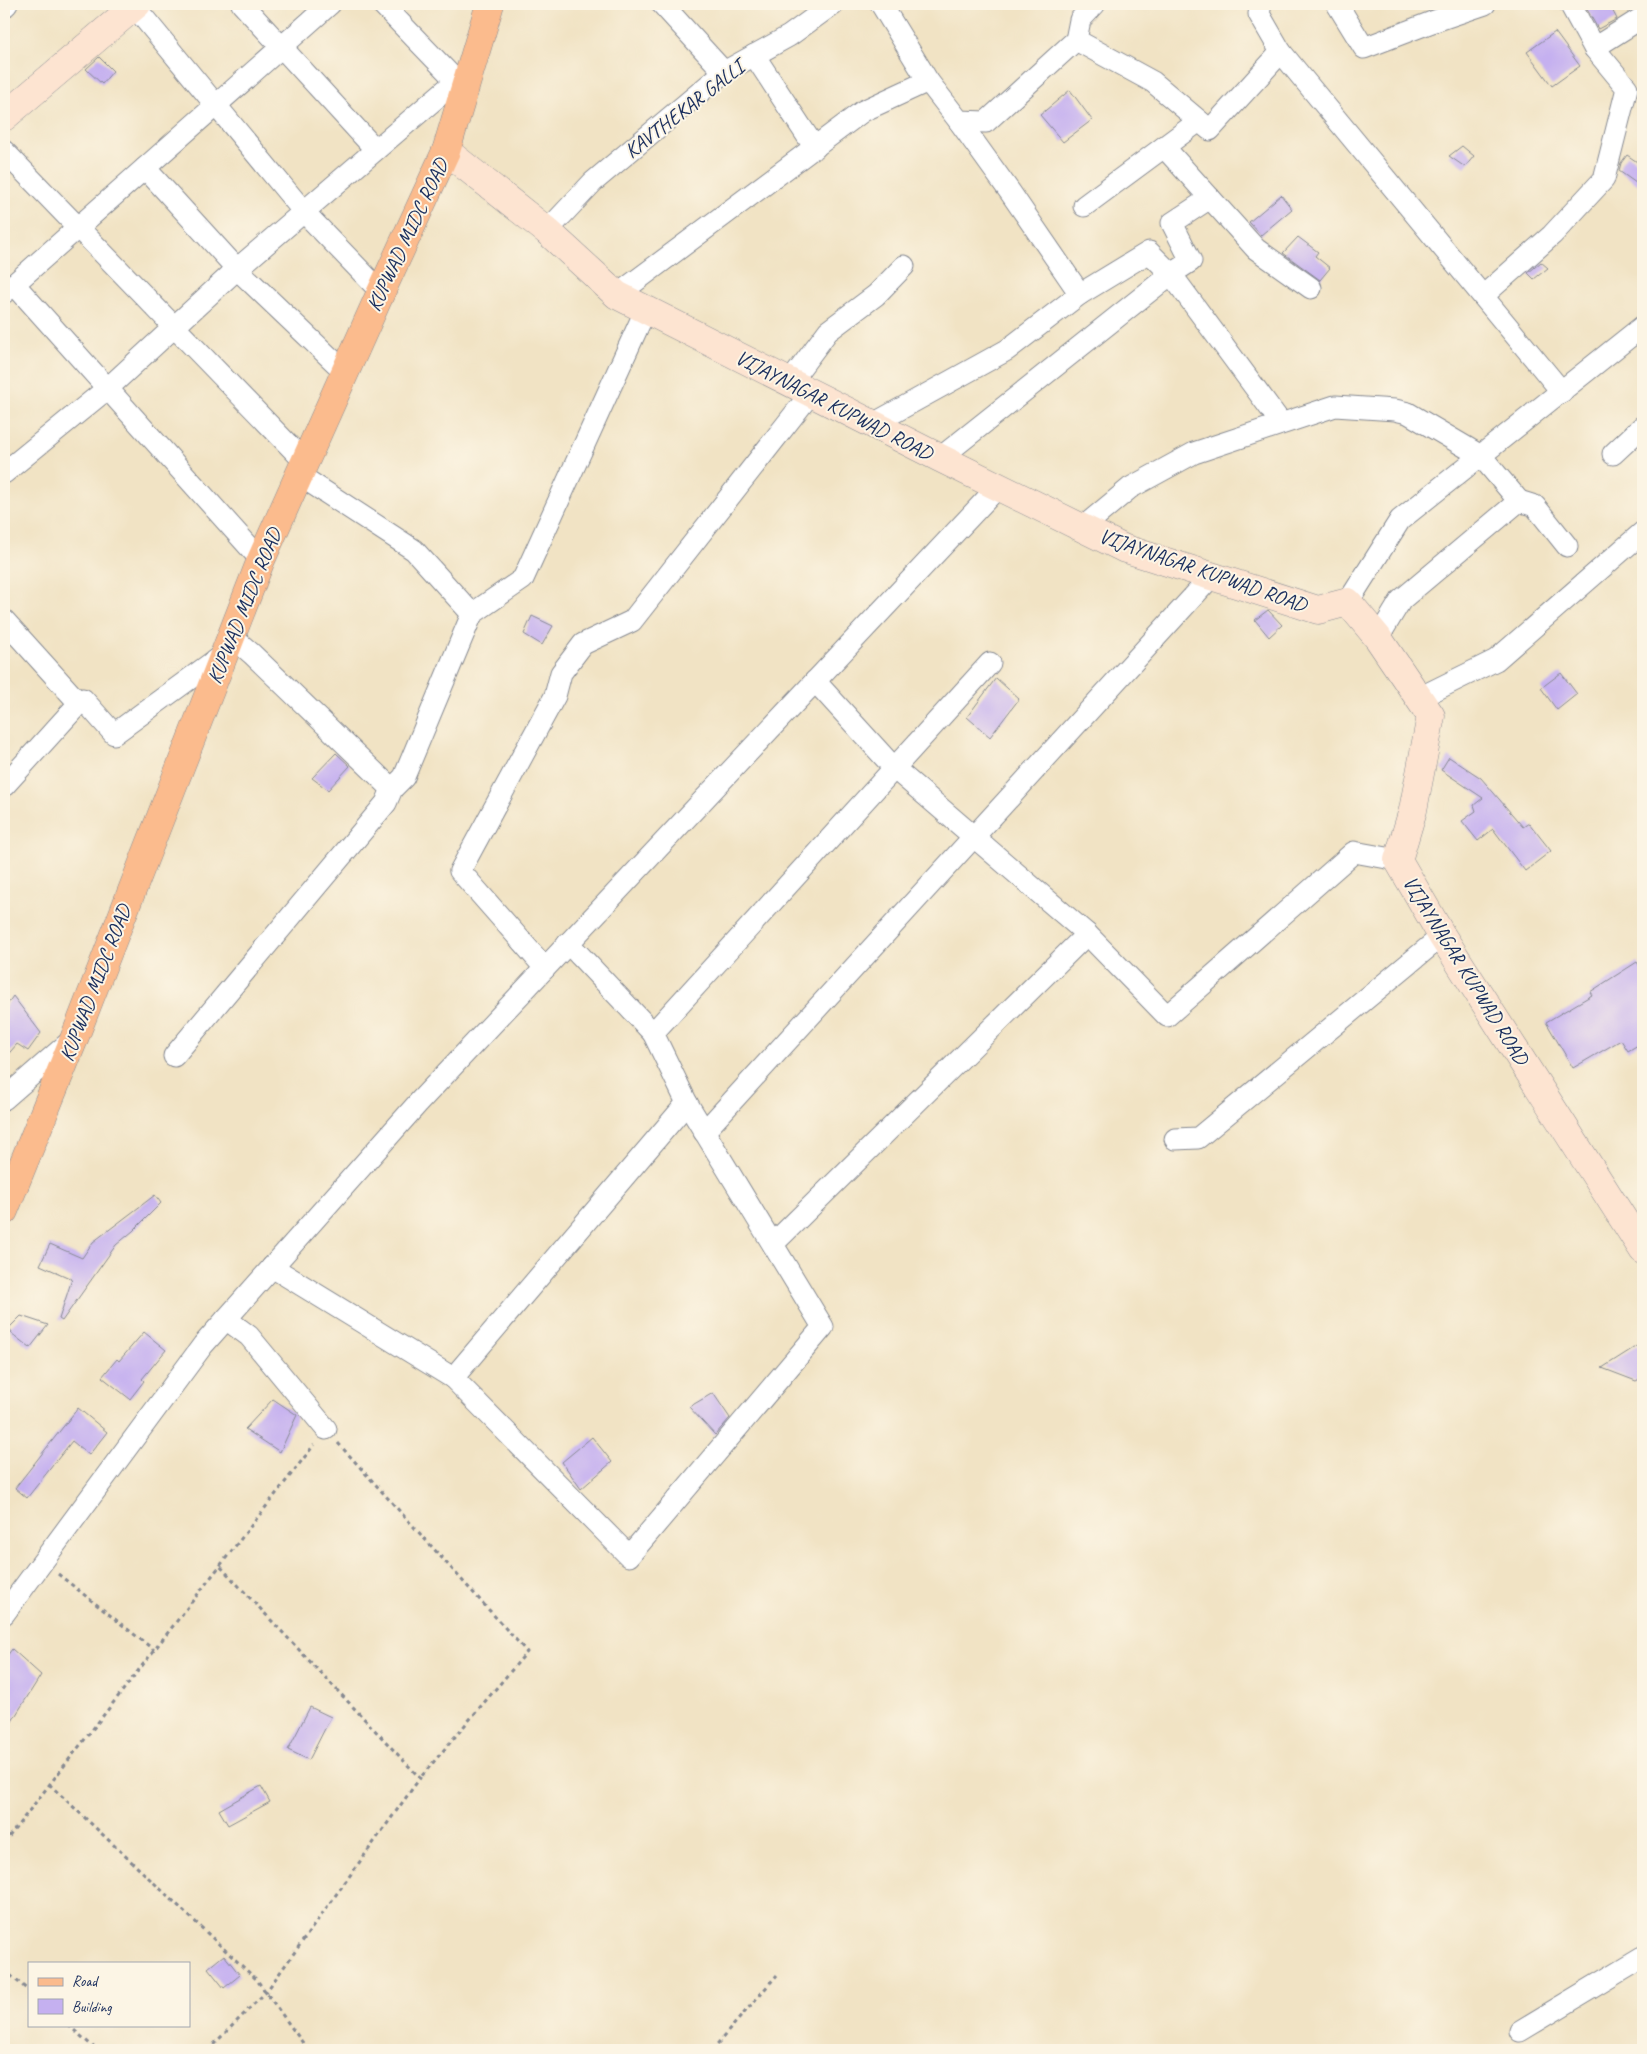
<svg xmlns="http://www.w3.org/2000/svg" width="1647" height="2054" font-family="Caveat,sans-serif">
  <style>
    .building { fill: #c5b0f0 }
    .lines { fill: none; stroke-linecap: round; stroke-linejoin: round }
    .street-casing { stroke: #868991; stroke-width: 23 }
    .secondary-casing { stroke: #868991; stroke-width: 29 }
    .primary-casing { stroke: #868991; stroke-width: 29 }
    .path { stroke: #868991; stroke-width: 3; stroke-dasharray: 4 4; stroke-linecap: butt }
    .street { stroke: #fff; stroke-width: 21 }
    .secondary { stroke: #fde4d1; stroke-width: 28 }
    .primary { stroke: #fbbb8d; stroke-width: 28 }
    .labels { text-anchor: middle; dominant-baseline: central; stroke-width: 4; stroke-linejoin: round; paint-order: stroke }
    .street-label { font-size: 21px; fill: #1b2f5e; stroke: #fcf5e5 }
  </style>
  <rect width="100%" height="100%" fill="#fcf5e5"/>
  <filter id="ink" filterUnits="userSpaceOnUse"><feTurbulence type="fractalNoise" baseFrequency=".02" numOctaves="2"/><feDisplacementMap in="SourceGraphic" scale="10" xChannelSelector="R" yChannelSelector="G"/><feConvolveMatrix kernelMatrix="1 2 1 2 8 2 1 2 1" color-interpolation-filters="sRGB"/></filter>
  <filter id="wash" filterUnits="userSpaceOnUse"><feTurbulence type="fractalNoise" baseFrequency=".0096" numOctaves="4" result="noise"/><feDisplacementMap in="SourceGraphic" scale="20" xChannelSelector="R" yChannelSelector="G"/><feGaussianBlur stdDeviation="1.12" result="paint"/><feColorMatrix in="noise" values="0 0 0 0 0 0 0 0 0 0 0 0 0 0 0 0 0 1.4 0 .05"/><feComposite in="paint" operator="in"/></filter>
  <g filter="url(#wash)">
    <rect width="100%" height="100%" fill="#f1e3c4"/>
    <g id="blocks">
      <!-- building -->
      <g class="building">
        <polygon points="1584,4 1609,4 1617,19 1598,29"/>
        <polygon points="1555,32 1580,66 1552,86 1527,52"/>
        <polygon points="99,57 113,71 102,84 86,69"/>
        <polygon points="1070,90 1092,120 1063,142 1040,115"/>
        <polygon points="1462,146 1474,156 1465,167 1449,156"/>
        <polygon points="1627,155 1643,166 1643,188 1619,171 1621,163"/>
        <polygon points="1281,195 1292,209 1261,235 1249,222"/>
        <polygon points="1298,237 1318,252 1315,256 1330,268 1320,280 1283,253"/>
        <polygon points="1541,262 1548,268 1534,279 1528,273"/>
        <polygon points="1268,610 1282,625 1269,637 1255,620"/>
        <polygon points="532,616 553,626 542,645 524,634"/>
        <polygon points="1561,673 1577,694 1557,710 1541,688"/>
        <polygon points="996,678 1019,699 990,737 967,717"/>
        <polygon points="336,753 350,766 328,790 312,778"/>
        <polygon points="1449,757 1481,778 1523,827 1529,823 1551,851 1525,871 1493,829 1478,841 1462,821 1476,811 1474,805 1483,798 1441,770"/>
        <polygon points="1637,962 1643,971 1643,1042 1628,1051 1621,1040 1573,1068 1546,1022 1592,995 1590,992"/>
        <polygon points="13,996 41,1033 28,1051 17,1044 4,1059 4,1009"/>
        <polygon points="155,1195 161,1203 133,1231 116,1245 62,1321 59,1319 72,1279 40,1265 50,1244 82,1258 93,1242"/>
        <polygon points="21,1316 48,1325 30,1348 11,1333 12,1332 9,1328"/>
        <polygon points="144,1332 166,1350 142,1379 144,1381 130,1399 102,1377 117,1359 119,1361"/>
        <polygon points="1643,1342 1643,1377 1636,1381 1602,1368"/>
        <polygon points="713,1393 730,1418 715,1435 689,1407"/>
        <polygon points="273,1399 297,1415 280,1452 245,1429"/>
        <polygon points="78,1408 107,1432 89,1455 72,1441 27,1498 15,1488"/>
        <polygon points="592,1437 612,1462 581,1489 562,1462"/>
        <polygon points="12,1649 41,1675 4,1734 4,1660"/>
        <polygon points="310,1707 331,1717 309,1760 288,1750"/>
        <polygon points="261,1786 270,1802 228,1825 219,1810"/>
        <polygon points="224,1955 240,1975 224,1988 208,1968"/>
      </g>
    </g>
  </g>
  <g filter="url(#ink)">
    <use href="#blocks" fill-opacity="0" stroke="#868991" stroke-width="1"/>
    <g class="lines">
      <!-- street casing -->
      <g class="street-casing">
        <g id="street">
          <polyline points="242,4 375,149"/>
          <polyline points="382,4 464,89"/>
          <polyline points="662,4 724,72"/>
          <polyline points="881,4 928,81"/>
          <polyline points="1337,4 1364,48 1432,22 1485,4"/>
          <polyline points="1570,4 1594,48"/>
          <polyline points="134,6 304,212 381,292"/>
          <polyline points="4,7 7,4"/>
          <polyline points="1076,40 1153,82 1210,130 1281,52 1259,14 1261,4"/>
          <polyline points="1281,52 1562,392"/>
          <polyline points="754,55 815,148"/>
          <polyline points="959,121 1010,192 1080,294"/>
          <polyline points="1164,147 1256,249 1311,288"/>
          <polyline points="4,151 305,462"/>
          <polyline points="145,168 237,269 345,372"/>
          <polyline points="1084,206 1199,121"/>
          <polyline points="547,231 593,182 724,72 789,36 833,4"/>
          <polyline points="14,284 261,560"/>
          <polyline points="4,293 330,4"/>
          <polyline points="617,295 863,111 928,81 959,121 986,122 1076,40 1080,20 1095,4"/>
          <polyline points="1483,296 1552,235 1604,179 1627,88 1594,48 1643,17"/>
          <polyline points="790,382 828,331 876,295 904,266"/>
          <polyline points="873,424 1007,350 1080,294 1149,252 1171,274 1191,261 1172,223 1210,198"/>
          <polyline points="1613,454 1643,426"/>
          <polyline points="940,458 1171,274 1281,423"/>
          <polyline points="4,473 108,388 237,269 456,81"/>
          <polyline points="299,475 414,550 472,614 523,579 646,309"/>
          <polyline points="1519,501 1535,506 1567,546"/>
          <polyline points="1082,528 1130,488 1194,453 1335,406 1395,410 1408,413 1481,456 1519,501 1401,600 1378,638"/>
          <polyline points="1348,602 1400,520 1643,326"/>
          <polyline points="4,620 79,703"/>
          <polyline points="231,636 252,654 392,789"/>
          <polyline points="815,681 895,769 1087,934 1167,1016 1354,852 1398,860"/>
          <polyline points="1419,698 1496,660 1643,532"/>
          <polyline points="4,786 83,699 114,734 225,653"/>
          <polyline points="568,943 653,1033 990,663"/>
          <polyline points="545,968 460,871 555,696 561,673 583,644 632,621 811,393"/>
          <polyline points="174,1056 386,803 392,789 404,777 472,614"/>
          <polyline points="4,1099 73,1039"/>
          <polyline points="704,1132 1212,576"/>
          <polyline points="1175,1139 1198,1138 1442,936"/>
          <polyline points="773,1244 1087,934"/>
          <polyline points="272,1267 453,1378 687,1103 653,1033"/>
          <polyline points="226,1319 249,1336 326,1429"/>
          <polyline points="453,1378 629,1556 823,1327 687,1103"/>
          <polyline points="4,1614 203,1345 419,1102 998,487"/>
          <polyline points="1520,2031 1643,1957"/>
        </g>
      </g>
      <!-- secondary casing -->
      <g class="secondary-casing">
        <g id="secondary">
          <polyline points="4,117 137,4"/>
          <polyline points="446,151 547,231 617,295 940,458 1123,548 1318,610 1348,602 1378,638 1431,716 1413,810 1398,860 1442,936 1643,1250"/>
        </g>
      </g>
      <!-- primary casing -->
      <g class="primary-casing">
        <polyline id="primary" points="4,1211 74,1039 261,560 381,292 446,151 490,4"/>
      </g>
      <!-- path -->
      <g class="path">
        <polyline points="338,1443 527,1652 420,1778"/>
        <polyline points="58,1574 154,1650"/>
        <polyline points="49,1784 257,1980 308,2050"/>
        <polyline points="4,1843 314,1445"/>
        <polyline points="4,1970 29,1991"/>
        <polyline points="68,2025 97,2050"/>
        <polyline points="208,2050 266,1992 420,1778 219,1565"/>
        <polyline points="712,2050 777,1975"/>
      </g>
      <!-- street -->
      <use href="#street" class="street"/>
      <!-- secondary -->
      <use href="#secondary" class="secondary"/>
      <!-- primary -->
      <use href="#primary" class="primary"/>
    </g>
  </g>
  <g class="labels">
    <!-- street labels -->
    <g class="street-label">
      <text transform="translate(684 109) rotate(-38)">KAVTHEKAR GALLI</text>
      <text transform="translate(407 235) rotate(-65)">KUPWAD MIDC ROAD</text>
      <text transform="translate(834 405) rotate(27)">VIJAYNAGAR KUPWAD ROAD</text>
      <text transform="translate(1203 570) rotate(19)">VIJAYNAGAR KUPWAD ROAD</text>
      <text transform="translate(244 606) rotate(-68)">KUPWAD MIDC ROAD</text>
      <text transform="translate(1466 970) rotate(58)">VIJAYNAGAR KUPWAD ROAD</text>
      <text transform="translate(95 983) rotate(-69)">KUPWAD MIDC ROAD</text>
    </g>
  </g>
  <!-- margin -->
  <rect width="1647" height="2054" fill="none" stroke="#fcf5e5" stroke-width="20"/>
  <!-- legend -->
  <rect x="28" y="1962" width="162" height="65" fill="#fcf5e5" stroke="#a2a6af"/>
  <rect x="38" y="1978" width="25" height="8" fill="#fbbb8d" stroke="#a2a6af"/>
  <text x="72" y="1986" font-size="15" fill="#1b2f5e">Road</text>
  <rect x="38" y="1999" width="25" height="15" fill="#c5b0f0" stroke="#a2a6af"/>
  <text x="72" y="2012" font-size="15" fill="#1b2f5e">Building</text>
</svg>
